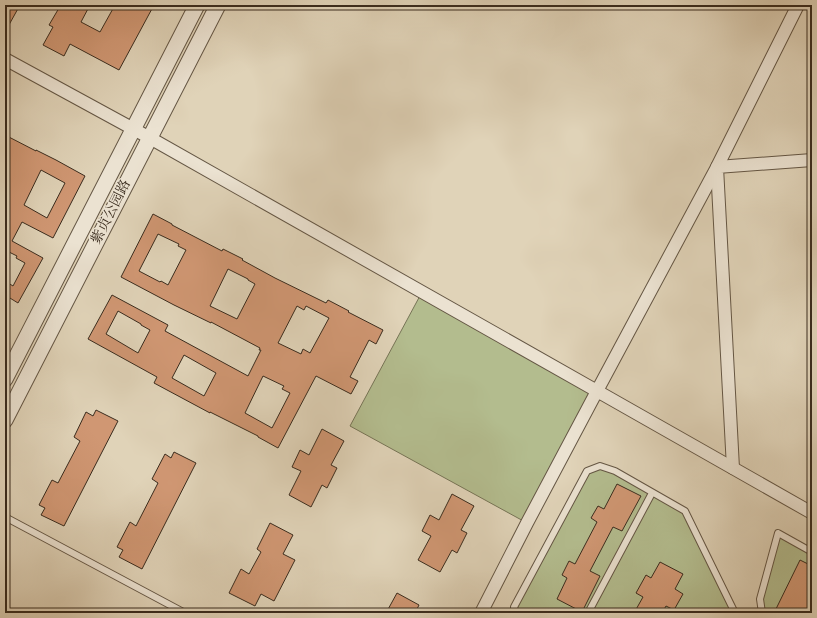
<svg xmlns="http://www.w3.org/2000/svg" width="817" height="618" font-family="'IM FELL English','Noto Serif SC',serif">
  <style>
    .green { fill: #b3bc8e; stroke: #767456 }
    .building { fill: #d09773; stroke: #3a2c1e; fill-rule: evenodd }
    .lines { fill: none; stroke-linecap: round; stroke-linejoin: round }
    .service-casing { stroke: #645644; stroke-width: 8 }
    .minor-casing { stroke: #645644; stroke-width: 14 }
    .tertiary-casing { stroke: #645644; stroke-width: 17 }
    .service { stroke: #ebe2d1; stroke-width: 6 }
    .minor { stroke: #ebe2d1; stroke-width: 12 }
    .tertiary { stroke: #ebe2d1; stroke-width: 15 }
    .labels { text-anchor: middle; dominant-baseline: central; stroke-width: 3; stroke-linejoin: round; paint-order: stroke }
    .street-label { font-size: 14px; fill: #3a2c1e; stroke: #ebe2d1 }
  </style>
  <rect width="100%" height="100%" fill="#e0d3b8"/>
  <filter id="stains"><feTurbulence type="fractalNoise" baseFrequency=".005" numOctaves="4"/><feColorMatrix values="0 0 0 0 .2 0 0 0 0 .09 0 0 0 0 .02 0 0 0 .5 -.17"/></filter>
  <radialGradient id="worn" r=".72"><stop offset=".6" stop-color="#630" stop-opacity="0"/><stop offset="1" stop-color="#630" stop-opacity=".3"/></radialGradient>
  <!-- green -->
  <g class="green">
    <polygon points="422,292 597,391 527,523 350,426"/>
    <polygon points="600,466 685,511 735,613 516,613 514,607 587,471"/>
    <polygon points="778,533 812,552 812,613 762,613 760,599"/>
  </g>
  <!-- building -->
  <g class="building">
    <polygon points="5,5 20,5 5,32"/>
    <polygon points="65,5 90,5 81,22 100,32 115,5 154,5 119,70 70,44 64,56 43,45 53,27 49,25 59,8 62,9"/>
    <path d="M5 135 36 151V150L56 160 85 176 53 238 22 222 12 241 43 258 18 303 5 295V281L13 286 25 263 16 258 17 256 7 251 5 254ZM41 170 65 183 47 218 24 205Z"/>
    <path d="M153 214 172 224V225L222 251 223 249 243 259 242 260 275 278 326 303 328 300 349 311 348 312 383 330 376 344 369 340 350 377 358 381 351 394 316 376 278 448 258 437V436L210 412V413L154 383 157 377 88 339 112 295 168 325 165 331 248 376 261 350H259L260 348 211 322V323L174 305 121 277ZM158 234 179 244 178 246 186 250 168 285 161 281 160 282 139 271ZM228 269 248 279V280L255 284 237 319 210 306ZM297 306 304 310 306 306 329 318 310 353 303 349 301 354 278 343ZM118 311 141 324V325L150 330 138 353 106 334ZM184 355 216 373 204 396 172 378ZM263 376 284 386 282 389 290 393 272 428 245 413Z"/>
    <polygon points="96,410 118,421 64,526 41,515 45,508 39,505 52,480 58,483 80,441 74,437 86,412 93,416"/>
    <polygon points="322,429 344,441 331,465 337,468 327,488 322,485 311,507 289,495 301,471 292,467 300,450 309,455"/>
    <polygon points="174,452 196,463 142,569 119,557 123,550 117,547 130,522 136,526 158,483 152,479 165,454 171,458"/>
    <polygon points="617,484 641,496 622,531 613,527 590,571 600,576 582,612 557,599 567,578 562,575 569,561 575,564 597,522 591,518 598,506 604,509"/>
    <polygon points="452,494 474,506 461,530 467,533 457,553 452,550 440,572 418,560 431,536 422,531 430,515 439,520"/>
    <polygon points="270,523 293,535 283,554 295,560 274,601 261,594 255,606 229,593 241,569 249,574 261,552 257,549"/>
    <polygon points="800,560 812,566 812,613 774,613"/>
    <polygon points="660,562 683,574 675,589 683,594 674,610 666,606 662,613 634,613 643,597 636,593 646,575 651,578"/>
    <polygon points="397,593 419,605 415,613 386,613"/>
  </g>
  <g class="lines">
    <!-- service casing -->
    <g class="service-casing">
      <g id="service">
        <polyline points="5,517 185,613"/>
        <polyline points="516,613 514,607 587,471 600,466 615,471 685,511 735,613"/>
        <polyline points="588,613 652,493"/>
        <polyline points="762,613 760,599 778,533 812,552"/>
      </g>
    </g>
    <!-- minor casing -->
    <g class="minor-casing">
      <g id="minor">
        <polyline points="5,59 150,138 597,391 717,167 798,5"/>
        <polyline points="733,468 717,167 812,160"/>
        <polyline points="481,613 527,523 597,391 812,513"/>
      </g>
    </g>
    <!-- tertiary casing -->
    <g class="tertiary-casing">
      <g id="tertiary">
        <polyline points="5,379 197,5"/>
        <polyline points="5,420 218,5"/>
      </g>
    </g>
    <!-- service -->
    <use href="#service" class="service"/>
    <!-- minor -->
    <use href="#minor" class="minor"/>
    <!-- tertiary -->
    <use href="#tertiary" class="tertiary"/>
  </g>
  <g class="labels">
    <!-- street labels -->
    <g class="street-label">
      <text transform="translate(111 212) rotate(-63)">紫贞公园路</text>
    </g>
  </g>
  <!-- margin -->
  <rect width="817" height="618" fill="none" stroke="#e0d3b8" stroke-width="20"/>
  <rect x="6" y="6" width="805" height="606" fill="none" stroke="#3a2c1e" stroke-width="2"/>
  <rect x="10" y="10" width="797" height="598" fill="none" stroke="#3a2c1e"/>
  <rect width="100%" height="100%" filter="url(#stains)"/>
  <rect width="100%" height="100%" fill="url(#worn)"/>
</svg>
